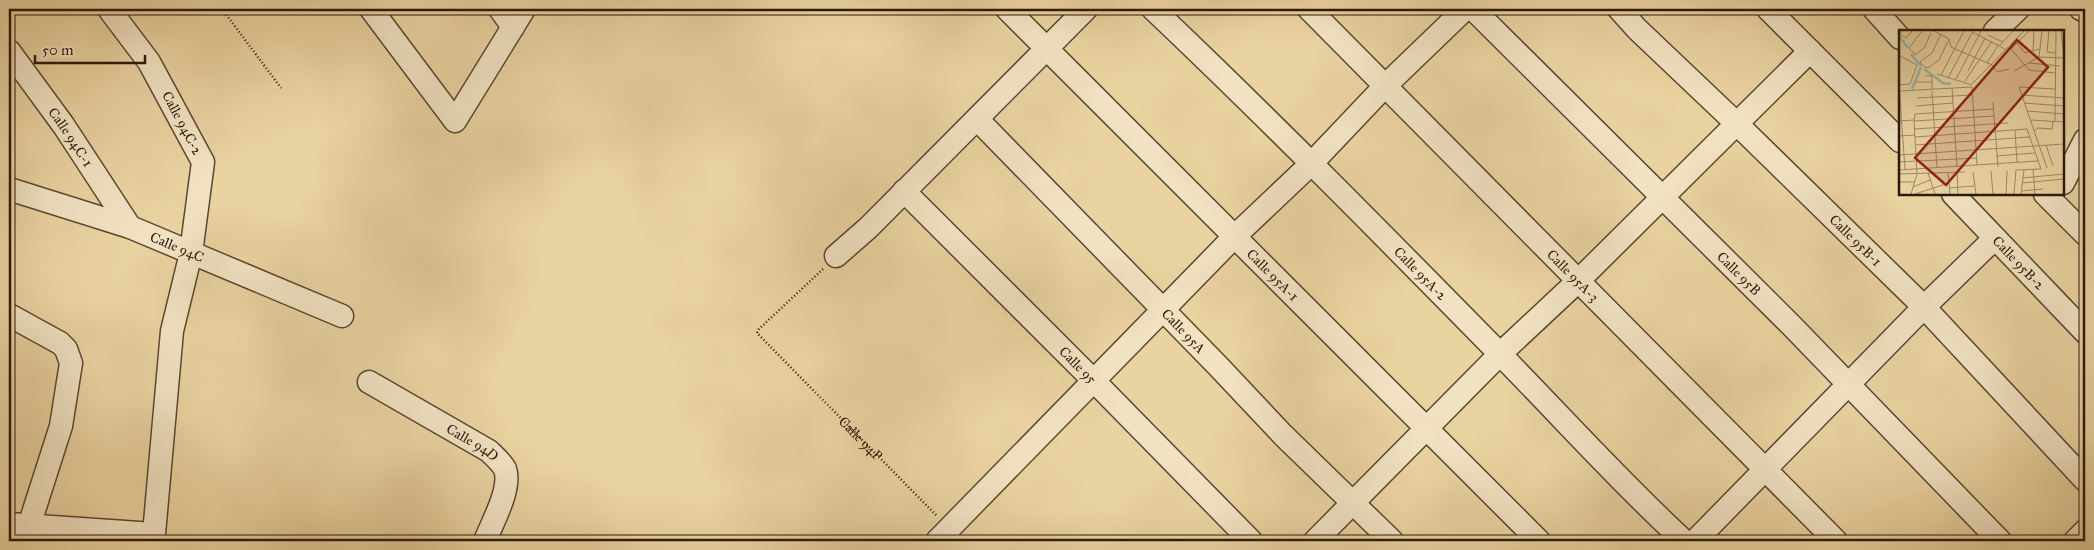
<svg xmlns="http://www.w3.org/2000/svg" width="2094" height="550" font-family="'IM FELL Great Primer',serif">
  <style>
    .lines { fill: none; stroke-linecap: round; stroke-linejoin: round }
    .minor-casing { stroke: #5b4831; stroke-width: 25 }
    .path { stroke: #2c190c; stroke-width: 2.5; stroke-dasharray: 1 2.5; stroke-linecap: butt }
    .minor { stroke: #f1e2c2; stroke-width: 22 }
    .labels { text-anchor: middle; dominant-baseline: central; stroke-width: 4; stroke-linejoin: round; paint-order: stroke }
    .street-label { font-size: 14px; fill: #2c190c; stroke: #f1e2c2 }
    .inset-river { fill: none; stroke: #97b7a9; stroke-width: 2.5 }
    .inset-road { fill: none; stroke: #9d8965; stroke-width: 1 }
    .view { fill: #8f2418; fill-opacity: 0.15; stroke: #8f2418; stroke-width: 2.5 }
    .inset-edge { fill: none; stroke: #2c190c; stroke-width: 2.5 }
  </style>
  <rect width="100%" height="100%" fill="#e9d3a1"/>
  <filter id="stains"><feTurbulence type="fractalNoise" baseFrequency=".004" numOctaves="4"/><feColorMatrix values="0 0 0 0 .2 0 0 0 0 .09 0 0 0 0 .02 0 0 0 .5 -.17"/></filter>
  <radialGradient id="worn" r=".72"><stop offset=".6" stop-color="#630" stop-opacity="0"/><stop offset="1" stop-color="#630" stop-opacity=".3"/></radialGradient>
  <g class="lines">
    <!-- minor casing -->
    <g class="minor-casing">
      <g id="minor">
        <polyline points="371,9 455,121 524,9"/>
        <polyline points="500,9 513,27"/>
        <path id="s2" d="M1007 9 1539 541"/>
        <path id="s3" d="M1153 9C1271 121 1385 237 1499 353 1561 416 1619 481 1684 541"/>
        <path id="s4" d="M1309 9 1836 541"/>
        <path id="s5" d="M1473 9 1791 325 2000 541"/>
        <path id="s6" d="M1619 9 1637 29 1736 123 1924 307 2085 480"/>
        <polyline points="1768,9 1900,141"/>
        <polyline points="1874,9 1900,38"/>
        <polyline points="2081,9 2085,11"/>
        <polyline points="1995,31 2018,9"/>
        <path id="s7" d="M9 51 64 126 130 227"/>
        <path id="s8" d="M977 119 1218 366 1283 435 1392 541"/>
        <polyline points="2063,183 2085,140"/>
        <path id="s9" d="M9 189 130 227 342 316"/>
        <path id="s10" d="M904 191 1094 381 1251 541"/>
        <path id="s11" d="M1953 194 2085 332"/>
        <polyline points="2045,194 2085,234"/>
        <polyline points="836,256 868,228 1086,9"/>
        <polyline points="9,315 60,343 66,349 71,363 61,426 29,526"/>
        <path id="s12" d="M369 382 489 451C494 456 502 463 505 469 512 488 492 523 485 541"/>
        <polyline points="9,524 154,534 172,331 191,253 203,162 149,62 109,9"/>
        <polyline points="937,541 1235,236 1311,164 1385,86 1465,9"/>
        <polyline points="1315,541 1500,354 1578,281 1810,51"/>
        <polyline points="1695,541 1924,307 1995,238"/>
        <polyline points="2075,541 2085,531"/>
      </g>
    </g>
    <!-- path -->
    <g class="path">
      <polyline points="222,9 281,88"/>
      <path id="s1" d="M823 269 759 329 757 333 937 516"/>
    </g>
    <!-- minor -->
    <use href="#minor" class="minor"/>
  </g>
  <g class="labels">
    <!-- street labels -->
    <g class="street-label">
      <text transform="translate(182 123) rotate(62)">Calle 94C-2</text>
      <text stroke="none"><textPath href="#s7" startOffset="106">Calle 94C-1</textPath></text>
      <text stroke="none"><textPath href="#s6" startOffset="331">Calle 95B-1</textPath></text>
      <text stroke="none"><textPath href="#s9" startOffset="178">Calle 94C</textPath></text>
      <text stroke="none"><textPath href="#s11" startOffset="95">Calle 95B-2</textPath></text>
      <text stroke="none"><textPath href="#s3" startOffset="376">Calle 95A-2</textPath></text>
      <text stroke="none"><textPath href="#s5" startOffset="375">Calle 95B</textPath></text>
      <text stroke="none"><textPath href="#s2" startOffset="376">Calle 95A-1</textPath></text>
      <text stroke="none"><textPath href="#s4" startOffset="375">Calle 95A-3</textPath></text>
      <text stroke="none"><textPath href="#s8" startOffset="296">Calle 95A</textPath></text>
      <text stroke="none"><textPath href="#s10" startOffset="246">Calle 95</textPath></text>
      <text stroke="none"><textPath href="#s1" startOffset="240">Calle 94P</textPath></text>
      <text stroke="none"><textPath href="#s12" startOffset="120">Calle 94D</textPath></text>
    </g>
  </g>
  <!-- overview -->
  <g transform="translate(1899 30)">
    <rect width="165" height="165" fill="#e9d3a1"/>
    <path class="inset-river" d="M0 6 9 18M12 24 22 36M25 39 44 53 52 54M13 59 22 37"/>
    <path class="inset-road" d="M2 1 1 4 7 8 13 1M23 1 10 18 16 25 25 18 32 3M35 1 50 9M130 1 112 19 130 40 156 43M150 1 148 22 156 23M162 1 165 28M73 2 106 19M42 4 33 23 21 32 24 36 29 38 40 30 49 11M89 5 104 12M50 9 52 17 93 35 98 42 110 39M118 13 126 23 140 19M101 15 114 1M134 21 135 1M140 27 143 1M88 33 100 14M130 33 161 36M69 41 86 8M115 41 140 27 165 28M38 44 73 55M42 45 65 1M26 46H33V59M49 48 74 1M57 49 82 1M66 51 93 11M17 52H33M73 54 125 1M0 55 6 139M0 55 11 54 18 35 1 26M73 57 78 135M53 58 58 137M0 61 73 57M33 61 38 138M123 65 165 68M18 68 73 65M94 72 99 137M125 73 165 76M17 76 54 73M128 81 165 84M15 90 16 84 94 79M131 90 165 92M0 91 15 90 18 144 12 164M15 91 95 86M156 91 157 1M15 99 109 93M116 100 118 132M135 101 139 98 153 99 154 91M0 106 16 105M16 107 128 99 142 139 117 140 115 164M16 115 131 107M147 115 154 136M0 125 165 114M97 126 136 123M0 132 78 128M148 138 120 57 156 59M134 139 136 164M0 140 139 131M92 141 94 164M49 142 51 164M58 142 59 164M74 142 77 164M29 143 36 164M0 144 66 142M123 148 165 144M0 152H16M123 153 165 149M14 157 31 150M50 158 75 156M122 161 144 159M16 164 50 153M107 164 108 141M122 164 125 140"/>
    <path class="view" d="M118 10 149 37 47 155 16 128Z"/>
    <rect width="165" height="165" class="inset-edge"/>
  </g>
  <!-- margin -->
  <rect width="2094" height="550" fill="none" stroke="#e9d3a1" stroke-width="30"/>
  <rect x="10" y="10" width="2074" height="530" fill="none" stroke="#2c190c" stroke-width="2.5"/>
  <rect x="15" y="15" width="2064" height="520" fill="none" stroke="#2c190c"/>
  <!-- scale -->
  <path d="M35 55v8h110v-8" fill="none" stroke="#2c190c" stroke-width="2.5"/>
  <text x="42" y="55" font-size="15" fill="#2c190c" stroke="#f1e2c2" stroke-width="4" paint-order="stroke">50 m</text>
  <rect width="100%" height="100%" filter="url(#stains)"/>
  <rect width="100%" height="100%" fill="url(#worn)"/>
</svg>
